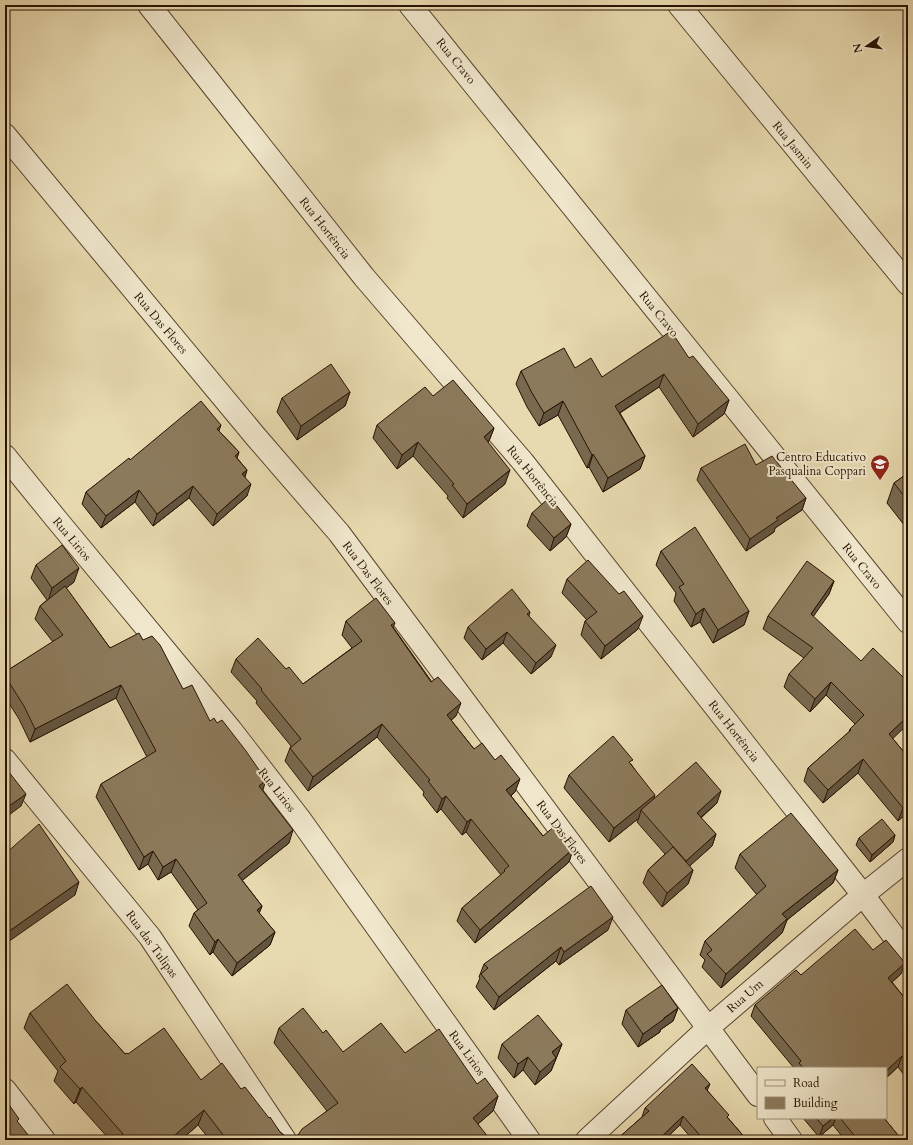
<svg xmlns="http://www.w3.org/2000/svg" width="913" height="1145" font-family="Cardo,serif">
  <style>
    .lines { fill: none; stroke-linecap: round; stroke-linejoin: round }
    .minor-casing { stroke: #58442d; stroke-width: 24 }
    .minor { stroke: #f0e7cc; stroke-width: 22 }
    .wall { fill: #78694f; stroke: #281201 }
    .shaded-wall { fill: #625540; stroke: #281201 }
    .building { fill: #8c7a5c; stroke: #281201 }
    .labels { text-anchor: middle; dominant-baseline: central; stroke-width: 4; stroke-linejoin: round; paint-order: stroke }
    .street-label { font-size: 12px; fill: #281201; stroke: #f0e7cc }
    .poi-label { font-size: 12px; fill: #281201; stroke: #f0e7cc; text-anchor: end }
  </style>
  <rect width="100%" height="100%" fill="#e8dab0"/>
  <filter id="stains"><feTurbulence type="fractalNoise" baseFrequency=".005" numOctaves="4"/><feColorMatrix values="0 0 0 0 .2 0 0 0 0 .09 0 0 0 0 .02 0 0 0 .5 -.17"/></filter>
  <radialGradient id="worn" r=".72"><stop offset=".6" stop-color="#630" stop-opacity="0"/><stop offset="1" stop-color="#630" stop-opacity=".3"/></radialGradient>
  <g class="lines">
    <!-- minor casing -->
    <g class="minor-casing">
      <g id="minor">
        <polyline points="149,5 364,277 523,462 863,895 908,955"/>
        <polyline points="410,5 908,622"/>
        <polyline points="679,5 908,284"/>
        <polyline points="5,135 256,437 339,533 758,1095"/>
        <polyline points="5,456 57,520 231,730 299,818 529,1140"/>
        <polyline points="5,760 150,937 285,1140"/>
        <polyline points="5,1090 44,1140"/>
        <polyline points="775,1118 791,1140"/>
        <polyline points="587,1140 708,1028 863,895 908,859"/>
      </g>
    </g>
    <!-- minor -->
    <use href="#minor" class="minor"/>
  </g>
  <!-- wall -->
  <g class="wall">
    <polygon points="689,358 729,400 724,414 693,437 659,387 620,413 645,456 640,469 603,492 589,467 587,468 558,415 539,426 527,407 516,384 521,371 575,368 602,377"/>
    <polygon points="350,392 345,406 297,440 277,412 282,398"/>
    <polygon points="433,396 494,428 489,441 488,442 505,484 463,518 447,498 448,496 413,456 397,469 373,438 377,425"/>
    <polygon points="219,431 239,452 237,458 247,470 245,477 247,496 213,526 189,498 153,526 135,502 101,528 82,504 86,492 130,460"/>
    <polygon points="756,465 806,498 802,510 775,528 774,532 746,551 697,480 701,468"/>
    <polygon points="908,473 908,530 887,503 894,483"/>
    <polygon points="532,513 571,524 566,537 550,551 527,526"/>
    <polygon points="661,551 749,611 744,625 713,643 700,622 691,627 674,601 676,593 656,565"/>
    <polygon points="36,565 74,582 66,588 110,648 143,640 183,689 210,721 263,791 289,843 242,880 262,906 259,913 275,932 270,945 232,976 213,952 210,955 189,926 194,913 198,910 171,872 158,880 148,864 139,870 96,797 101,784 147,757 116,698 30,742 19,719 5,697 5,672 53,642 35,619 40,606 47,600 31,578"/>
    <polygon points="567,579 638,629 601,659 581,635 585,621 587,620 562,593"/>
    <polygon points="834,581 829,594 813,616 893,739 908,757 908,812 898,821 858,773 823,803 804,781 808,768 849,732 850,729 855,724 826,695 810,712 784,687 789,674 804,658 763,629 768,616"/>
    <polygon points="530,612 529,616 551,657 531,674 503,643 482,660 464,638 468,627"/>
    <polygon points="346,621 395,623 393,627 456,716 451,720 474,749 515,792 511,796 543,836 573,849 569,862 475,943 457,921 462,908 501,875 466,832 462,835 441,809 437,813 423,795 424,792 377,737 308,791 285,761 290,748 291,746 256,703 257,701 231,672 236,659 286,669 303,684 352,648 342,635"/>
    <polygon points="631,764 654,799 717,803 701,818 716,834 712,846 689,866 693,870 688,884 662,907 643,883 648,870 665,854 637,822 639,818 609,842 564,788 569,775"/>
    <polygon points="895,835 893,842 870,862 856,845 859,838"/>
    <polygon points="740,854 838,870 833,883 787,920 782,933 721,988 702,967 705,960 700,955 705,941 757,895 735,868"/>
    <polygon points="608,930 559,965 556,961 494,1010 476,987 480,978 479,977 484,964"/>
    <polygon points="873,950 901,974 892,982 908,1002 908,1080 898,1067 886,1078 886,1068 794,1068 751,1016 755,1005 801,975"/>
    <polygon points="678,1008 673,1021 660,1030 660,1032 638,1047 622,1024 626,1010"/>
    <polygon points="30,1013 95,1020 125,1054 128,1054 201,1080 241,1089 280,1132 289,1139 298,1135 327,1111 274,1043 279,1028 323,1033 343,1052 405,1053 477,1084 498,1096 493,1111 478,1124 488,1140 210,1140 198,1125 181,1140 110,1140 76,1102 74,1104 54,1081 58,1071 24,1028"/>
    <polygon points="502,1044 562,1044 551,1071 535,1085 523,1070 514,1078 498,1058"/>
    <polygon points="707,1090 728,1118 747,1140 693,1140 680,1125 664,1140 616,1140 642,1117 645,1108"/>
    <polygon points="803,1118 884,1118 902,1140 845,1140 833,1125 819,1137"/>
  </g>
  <!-- shaded-wall -->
  <g class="shaded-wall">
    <polygon points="664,374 659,387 610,419 615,406"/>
    <polygon points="350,392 345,406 297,440 301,426"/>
    <polygon points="729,400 724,414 693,437 698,424"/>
    <polygon points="563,401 558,415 539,426 544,413"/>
    <polygon points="221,425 217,437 217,429"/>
    <polygon points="494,428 489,441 479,451 484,437"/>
    <polygon points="418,442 413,456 397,469 402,455"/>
    <polygon points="239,452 235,464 235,456"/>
    <polygon points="593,454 589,467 587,468 592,455"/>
    <polygon points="645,456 640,469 603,492 608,478"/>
    <polygon points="247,470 243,482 242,474"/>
    <polygon points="510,470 505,484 463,518 467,504"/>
    <polygon points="251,484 247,496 213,526 217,514"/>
    <polygon points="193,486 189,498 153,526 157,514"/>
    <polygon points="139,490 135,502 101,528 106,516"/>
    <polygon points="806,498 802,510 775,528 774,532 746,551 750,539 776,518"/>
    <polygon points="571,524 566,537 550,551 554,538"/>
    <polygon points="79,568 74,582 48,602 52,588"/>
    <polygon points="834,581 829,594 806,627 811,614"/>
    <polygon points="704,608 700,622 691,627 696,614"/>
    <polygon points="749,611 744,625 713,643 718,630"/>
    <polygon points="643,616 638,629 601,659 605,646"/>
    <polygon points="507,632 503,643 482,660 486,649"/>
    <polygon points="556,645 551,657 531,674 536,663"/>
    <polygon points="831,682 826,695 810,712 815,699"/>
    <polygon points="121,685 116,698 30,742 35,729"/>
    <polygon points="461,703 456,716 442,728 447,715"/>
    <polygon points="908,716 908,724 884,747 889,734"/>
    <polygon points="382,724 377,737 308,791 313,777"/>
    <polygon points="863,759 858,773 823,803 828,790"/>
    <polygon points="520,779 515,792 501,804 506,790"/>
    <polygon points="266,780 262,793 259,786"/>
    <polygon points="721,791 717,803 692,825 697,813"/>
    <polygon points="26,794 21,806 5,818 5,809"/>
    <polygon points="655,795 651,808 641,810 639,818 609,842 614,828"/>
    <polygon points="446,796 441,809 437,813 442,799"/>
    <polygon points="908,803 908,812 898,821 903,808"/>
    <polygon points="471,819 466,832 462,835 467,822"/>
    <polygon points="293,830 289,843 233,888 238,875"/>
    <polygon points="716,834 712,846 682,873 686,861"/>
    <polygon points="895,835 893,842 870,862 872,855"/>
    <polygon points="573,849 569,862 475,943 480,930"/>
    <polygon points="153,851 148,864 139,870 144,857"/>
    <polygon points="176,859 171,872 158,880 163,867"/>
    <polygon points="693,870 688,884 662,907 667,893"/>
    <polygon points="838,870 833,883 787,920 782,933 721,988 726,974 782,914"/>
    <polygon points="79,882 75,895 8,942 5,951 5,934"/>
    <polygon points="262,906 257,919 257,910"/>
    <polygon points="613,917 608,930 559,965 564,952"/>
    <polygon points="275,932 270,945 232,976 237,963"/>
    <polygon points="218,939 213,952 210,955 215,942"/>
    <polygon points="561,947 556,961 494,1010 499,997"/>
    <polygon points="905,963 901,974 884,989 888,978"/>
    <polygon points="678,1008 673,1021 660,1030 660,1032 638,1047 643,1034"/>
    <polygon points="562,1044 551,1071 535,1085 540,1072 552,1052"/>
    <polygon points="902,1056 898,1067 886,1078 886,1071"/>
    <polygon points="528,1057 523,1070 514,1078 518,1064"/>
    <polygon points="710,1084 706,1093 705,1088"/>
    <polygon points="82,1087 76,1102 74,1104 80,1089"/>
    <polygon points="498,1096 493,1111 467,1133 473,1118"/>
    <polygon points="204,1110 198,1125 181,1140 169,1140"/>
    <polygon points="683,1116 680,1125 664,1140 658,1140"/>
    <polygon points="833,1118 836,1118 833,1125 819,1137 823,1126"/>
  </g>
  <!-- building -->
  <g class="building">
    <polygon points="671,331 689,358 693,356 729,400 698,424 664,374 615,406 645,456 608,478 593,454 592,455 563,401 544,413 532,393 521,371 564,348 575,368 591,358 602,377"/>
    <polygon points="331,364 350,392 301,426 282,398"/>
    <polygon points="453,380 494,428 484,437 510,470 467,504 452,485 454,484 418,442 402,455 377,425 425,387 433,396"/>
    <polygon points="201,401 221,425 217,429 239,452 235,456 247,470 242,474 251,484 217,514 193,486 157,514 139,490 106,516 86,492 129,458 130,460"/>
    <polygon points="745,444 756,465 772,456 806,498 776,518 778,520 750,539 701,468"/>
    <polygon points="908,473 908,501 894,483"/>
    <polygon points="550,497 571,524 554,538 532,513"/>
    <polygon points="695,527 749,611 718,630 704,608 696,614 679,587 684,584 661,551"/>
    <polygon points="62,545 79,568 52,588 36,565"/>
    <polygon points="588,560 619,594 624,591 643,616 605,646 585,621 597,612 567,579"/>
    <polygon points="807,561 834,581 811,614 861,661 873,648 903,677 908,672 908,716 889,734 908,757 908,803 903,808 863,759 828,790 808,768 851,730 850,729 864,715 831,682 815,699 789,674 813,648 768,616"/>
    <polygon points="65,586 110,648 139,633 143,640 152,636 160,645 183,689 192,685 210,721 214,718 217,723 222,720 246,751 266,780 259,786 293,830 238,875 262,906 257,910 275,932 237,963 218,939 215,942 194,913 207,903 176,859 163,867 153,851 144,857 101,784 156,751 121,685 35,729 24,706 5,676 5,672 63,635 40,606"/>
    <polygon points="512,589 530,612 527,614 556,645 536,663 507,632 486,649 468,627"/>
    <polygon points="376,598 395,623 391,625 431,682 438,677 461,703 447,715 474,749 482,743 495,760 501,755 520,779 506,790 543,836 556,825 573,849 480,930 462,908 505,871 504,870 509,866 471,819 467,822 446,796 442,799 428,781 430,780 382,724 313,777 290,748 301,739 261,690 262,689 236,659 258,638 286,669 289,667 303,684 362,641 346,621"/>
    <polygon points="613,736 633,760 629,762 655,795 614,828 569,775"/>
    <polygon points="696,762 721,791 697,813 716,834 686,861 641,810"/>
    <polygon points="5,767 26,794 5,809"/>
    <polygon points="791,813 838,870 782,914 787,919 726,974 707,954 712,950 705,941 766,886 740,854"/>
    <polygon points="882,819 895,835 872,855 859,838"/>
    <polygon points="39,824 79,882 5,934 9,940 5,943 5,854"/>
    <polygon points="673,847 693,870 667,893 648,870"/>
    <polygon points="591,886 613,917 564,952 561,947 499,997 481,974 488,968 484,964"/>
    <polygon points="855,929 873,950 886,940 905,963 888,978 908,1002 908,1064 902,1056 886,1071 886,1068 803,1068 799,1063 801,1061 755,1005 796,970 801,975"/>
    <polygon points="67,984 95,1020 125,1054 127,1053 128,1054 164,1028 201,1080 222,1063 241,1089 245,1087 269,1118 270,1117 280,1132 289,1139 298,1135 302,1129 338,1103 279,1028 303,1008 323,1033 326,1030 343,1052 381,1023 405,1053 439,1029 477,1084 485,1078 498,1096 473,1118 489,1138 486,1140 227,1140 204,1110 169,1140 121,1140 119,1138 123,1134 82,1087 80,1089 60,1067 66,1061 30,1013"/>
    <polygon points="662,985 678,1008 664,1018 664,1019 643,1034 626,1010"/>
    <polygon points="538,1015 562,1044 552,1052 556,1058 540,1072 528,1057 518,1064 502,1044"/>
    <polygon points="692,1064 710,1084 705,1088 729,1115 727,1117 747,1140 704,1140 683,1116 658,1140 616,1140 649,1111 645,1108"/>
    <polygon points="5,1099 19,1119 17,1121 32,1140 5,1140"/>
    <polygon points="816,1118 833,1118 823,1126"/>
    <polygon points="840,1118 884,1118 902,1140 858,1140"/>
  </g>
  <!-- icons -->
  <defs>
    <g id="school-pin" transform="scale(1)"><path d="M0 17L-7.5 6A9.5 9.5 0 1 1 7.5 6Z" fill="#8f2418" stroke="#f0e7cc"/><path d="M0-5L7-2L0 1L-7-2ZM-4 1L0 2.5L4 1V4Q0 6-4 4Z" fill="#fff"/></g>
  </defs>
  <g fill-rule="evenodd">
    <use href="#school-pin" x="880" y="464"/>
  </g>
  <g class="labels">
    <!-- street labels -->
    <g class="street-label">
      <text transform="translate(456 61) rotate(51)">Rua Cravo</text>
      <text transform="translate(793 145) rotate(51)">Rua Jasmin</text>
      <text transform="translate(325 228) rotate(52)">Rua Hortência</text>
      <text transform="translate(659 314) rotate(51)">Rua Cravo</text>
      <text transform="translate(161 323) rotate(50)">Rua Das Flores</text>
      <text transform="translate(533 476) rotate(51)">Rua Hortência</text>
      <text transform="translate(72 539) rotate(50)">Rua Lirios</text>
      <text transform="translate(862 566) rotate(51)">Rua Cravo</text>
      <text transform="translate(368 573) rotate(53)">Rua Das Flores</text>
      <text transform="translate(734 731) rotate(52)">Rua Hortência</text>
      <text transform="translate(277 790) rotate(52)">Rua Lirios</text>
      <text transform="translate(562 832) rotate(53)">Rua Das Flores</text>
      <text transform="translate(152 944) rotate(54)">Rua das Tulipas</text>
      <text transform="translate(745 996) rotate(-41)">Rua Um</text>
      <text transform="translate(467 1053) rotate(54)">Rua Lirios</text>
    </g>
    <!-- poi labels -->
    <g class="poi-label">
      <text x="866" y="457">Centro Educativo<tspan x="866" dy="14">Pasqualina Coppari</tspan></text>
    </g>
  </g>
  <!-- margin -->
  <rect width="913" height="1145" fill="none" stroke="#e8dab0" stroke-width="20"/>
  <rect x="6" y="6" width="901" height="1133" fill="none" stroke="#281201" stroke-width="2"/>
  <rect x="10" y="10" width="893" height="1125" fill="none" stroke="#281201"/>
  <!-- legend -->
  <rect x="757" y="1067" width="130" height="52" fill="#f0e7cc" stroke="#a0927b"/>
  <rect x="765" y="1080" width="20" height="6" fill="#f0e7cc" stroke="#a0927b"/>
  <text x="793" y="1087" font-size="12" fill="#281201">Road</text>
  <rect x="765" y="1097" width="20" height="12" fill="#8c7a5c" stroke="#a0927b"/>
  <text x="793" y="1107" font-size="12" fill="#281201">Building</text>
  <!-- north arrow -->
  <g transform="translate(867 46) rotate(257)" stroke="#f0e7cc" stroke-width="3" paint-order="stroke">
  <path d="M0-3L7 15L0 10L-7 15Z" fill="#281201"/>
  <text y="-6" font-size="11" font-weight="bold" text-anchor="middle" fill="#281201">N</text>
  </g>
  <rect width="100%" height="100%" filter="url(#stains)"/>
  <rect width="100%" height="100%" fill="url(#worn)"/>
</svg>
